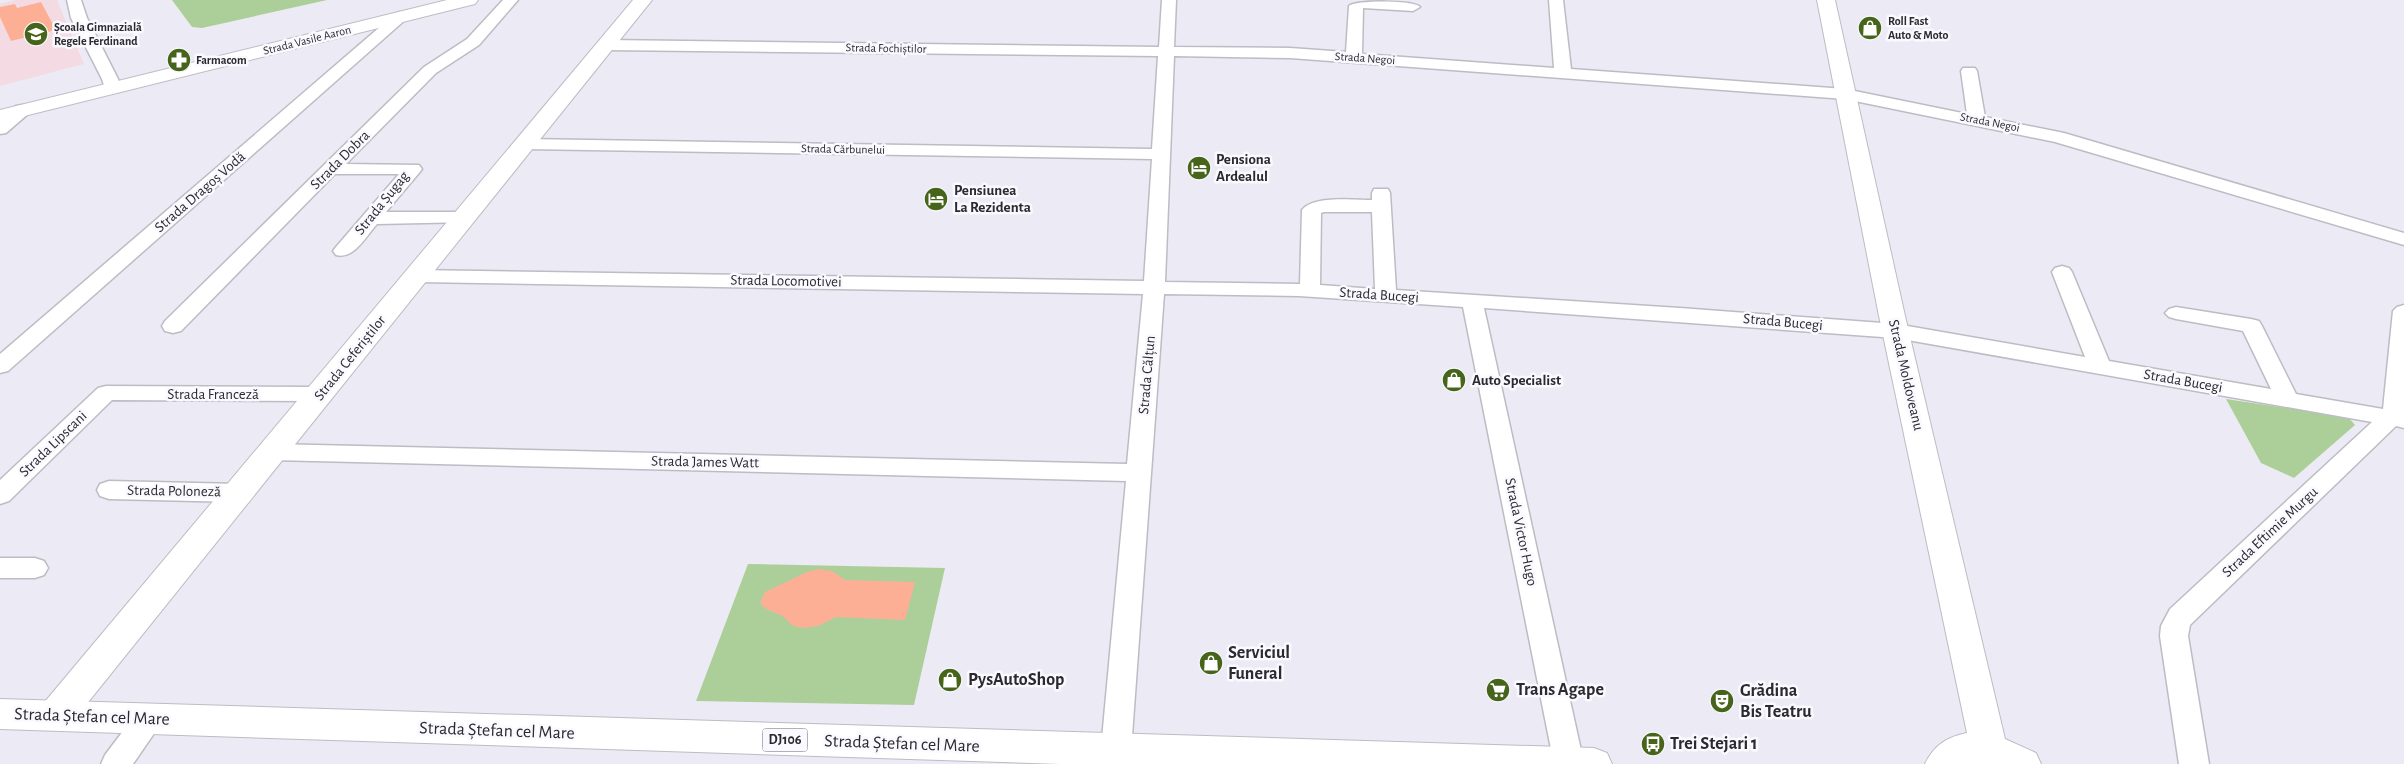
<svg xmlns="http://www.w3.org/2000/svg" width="2404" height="764" font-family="'Alegreya Sans',sans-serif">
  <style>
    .education { fill: #f4dbe3 }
    .green { fill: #accf99 }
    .building { fill: #fdaf96 }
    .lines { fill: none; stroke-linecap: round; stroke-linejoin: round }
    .minor-casing { stroke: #bcbcc4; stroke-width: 3 }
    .tertiary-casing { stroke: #bcbcc4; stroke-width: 2 }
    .primary-casing { stroke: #bcbcc4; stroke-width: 2 }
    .minor { fill: #fff; fill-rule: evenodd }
    .tertiary { fill: #fff; fill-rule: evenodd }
    .primary { fill: #fff; fill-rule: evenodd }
    .labels { text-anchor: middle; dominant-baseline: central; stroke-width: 5; stroke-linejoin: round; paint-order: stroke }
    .far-poi-label { font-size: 12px; font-weight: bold; fill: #2b2b2f; stroke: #f9f9ff; text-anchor: start }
    .far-street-label { font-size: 12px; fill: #2b2b2f; stroke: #f9f9ff }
    .shield { fill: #f9f9ff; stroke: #69696d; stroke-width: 1 }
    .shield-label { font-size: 14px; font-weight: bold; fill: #2b2b2f }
    .poi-label { font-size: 15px; font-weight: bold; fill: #2b2b2f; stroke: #f9f9ff; text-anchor: start }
    .street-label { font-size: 15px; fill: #2b2b2f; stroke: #f9f9ff }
    .near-poi-label { font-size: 18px; font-weight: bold; fill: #2b2b2f; stroke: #f9f9ff; text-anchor: start }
    .near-street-label { font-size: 18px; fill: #2b2b2f; stroke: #f9f9ff }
  </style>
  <rect width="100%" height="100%" fill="#ecebf5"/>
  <!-- education -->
  <polygon class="education" points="16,0 57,0 84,64 0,86 0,4"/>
  <!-- green -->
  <g class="green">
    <polygon points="172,0 327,0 202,28 192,27"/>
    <polygon points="2226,399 2348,417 2355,425 2294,478 2261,463"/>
    <polygon points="748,564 945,568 914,705 696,701"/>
  </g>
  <!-- building -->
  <g class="building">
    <polygon points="41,2 56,30 11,41 0,17 0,7 15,4 17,8"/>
    <polygon points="819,569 832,571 845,580 915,582 905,620 836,617 818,626 804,628 793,626 783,616 766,609 760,603 765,592 807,572"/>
  </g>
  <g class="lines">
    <!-- minor casing -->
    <g class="minor-casing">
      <g id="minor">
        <polygon points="67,0 81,0 87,18 118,79 120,88 118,92 106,92 102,79 71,18"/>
        <path d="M503 0H518L479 45 436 73 346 164 419 165 422 169 419 173 386 212H464L471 214 474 218 471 222 377 224C366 236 354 260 336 255L333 251 336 247 399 174H335L181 331 173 333 165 331 162 326 165 321 424 67 467 39Z"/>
        <path d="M1162 0H1176L1174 47 1290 48 1346 52 1349 6C1355 0 1414 0 1420 7L1413 11 1363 8 1362 54 1554 68 1549 0H1563L1571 69 1845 89 1967 114 1961 71 1963 68H1975L1977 71 1985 117 2064 133 2404 233V245L2055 142 1845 99 1290 58 1174 56 1165 282 1300 284 1302 210C1313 195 1355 200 1372 200V193L1374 189H1388L1390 193 1396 290 1680 308 1896 324 2085 357 2052 272 2055 268 2062 266 2069 268 2072 272 2109 361 2271 389 2243 331 2176 319 2169 317 2165 313 2169 309 2176 307 2251 319 2259 321 2262 326 2296 394 2383 409 2393 311 2397 307 2404 305V428L2396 426 2190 625 2188 636 2209 764H2179L2160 636 2161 626 2170 609 2372 422 1896 338 1484 308 1584 764H1554L1463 307 1299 296 1164 294 1131 750 1127 759 1116 763 1105 759 1101 750 1126 481 272 460 264 458 260 452 264 446 272 444 1127 464 1143 294 417 282 410 280 407 276 410 272 417 270 1144 281 1152 159 525 149 519 148 516 144 519 140 525 139 1152 149 1158 56 607 50 599 45 607 40 1159 47ZM1324 212H1372L1375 289 1320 285 1321 213Z"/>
        <polygon points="400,12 408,17 405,20 8,371 0,373 0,354 395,14"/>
        <polygon points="22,105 28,106 30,110 28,114 6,133 0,134 0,120 16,106"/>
        <polygon points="106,386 319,387 327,389 330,394 327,399 319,401 112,400 9,501 0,504 0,480 98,388"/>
        <polygon points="109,481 239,484 248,487 251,493 248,499 239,502 109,499 100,496 97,490 100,484"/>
        <polygon points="0,558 35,558 44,561 48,568 44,575 35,578 0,578"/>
        <polygon points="149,707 159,710 164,719 133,764 101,764 105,755 139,710"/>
      </g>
    </g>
    <!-- tertiary casing -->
    <g class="tertiary-casing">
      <g id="tertiary">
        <polygon points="447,0 478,0 475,4 0,122 0,110"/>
        <polygon points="633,0 652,0 69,726 56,730 43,726 38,715 43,704"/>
      </g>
    </g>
    <!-- primary casing -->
    <g class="primary-casing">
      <g id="primary">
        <path d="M1817 0H1835L1905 316 2005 739 2036 753 2041 764H1925C1934 745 1947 737 1967 733L1879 316Z"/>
        <polygon points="0,699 1594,748 1607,753 1612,764 1060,764 0,729"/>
      </g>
    </g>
    <!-- minor -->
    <use href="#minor" class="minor"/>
    <!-- tertiary -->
    <use href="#tertiary" class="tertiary"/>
    <!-- primary -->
    <use href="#primary" class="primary"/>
  </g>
  <!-- icons -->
  <defs>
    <g id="shop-disc" transform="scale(1.25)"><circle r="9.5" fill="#46651a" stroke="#f9f9ff"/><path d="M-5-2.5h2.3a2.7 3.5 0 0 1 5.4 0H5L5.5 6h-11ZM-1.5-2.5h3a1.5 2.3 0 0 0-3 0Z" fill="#fff"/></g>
    <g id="school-disc" transform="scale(1.25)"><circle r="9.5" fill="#46651a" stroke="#f9f9ff"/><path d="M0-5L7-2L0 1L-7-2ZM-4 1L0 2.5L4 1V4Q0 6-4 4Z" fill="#fff"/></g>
    <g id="pharmacy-disc" transform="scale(1.25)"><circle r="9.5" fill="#46651a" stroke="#f9f9ff"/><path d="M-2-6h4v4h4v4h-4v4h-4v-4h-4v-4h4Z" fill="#fff"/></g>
    <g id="hotel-disc" transform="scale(1.25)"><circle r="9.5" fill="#46651a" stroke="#f9f9ff"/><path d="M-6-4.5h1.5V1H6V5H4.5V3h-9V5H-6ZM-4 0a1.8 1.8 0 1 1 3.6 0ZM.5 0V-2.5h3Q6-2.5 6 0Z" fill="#fff"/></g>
    <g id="supermarket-disc" transform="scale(1.25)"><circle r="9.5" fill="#46651a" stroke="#f9f9ff"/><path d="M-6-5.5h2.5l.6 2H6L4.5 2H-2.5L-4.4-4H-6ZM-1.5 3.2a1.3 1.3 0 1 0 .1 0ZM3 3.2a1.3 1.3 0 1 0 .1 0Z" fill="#fff"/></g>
    <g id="theatre-disc" transform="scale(1.25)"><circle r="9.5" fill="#46651a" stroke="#f9f9ff"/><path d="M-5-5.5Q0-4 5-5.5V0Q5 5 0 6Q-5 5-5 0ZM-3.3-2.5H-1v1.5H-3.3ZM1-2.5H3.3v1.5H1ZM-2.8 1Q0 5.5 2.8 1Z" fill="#fff"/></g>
    <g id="bus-disc" transform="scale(1.25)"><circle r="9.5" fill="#46651a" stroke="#f9f9ff"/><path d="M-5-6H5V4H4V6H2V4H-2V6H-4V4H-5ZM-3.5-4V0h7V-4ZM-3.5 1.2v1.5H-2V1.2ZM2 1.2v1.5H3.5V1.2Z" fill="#fff"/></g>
  </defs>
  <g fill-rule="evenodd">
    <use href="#shop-disc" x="1870" y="28"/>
    <use href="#school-disc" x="36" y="34"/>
    <use href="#pharmacy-disc" x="179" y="60"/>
    <use href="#hotel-disc" x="1199" y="168"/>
    <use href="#hotel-disc" x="936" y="199"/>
    <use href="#shop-disc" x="1454" y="380"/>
    <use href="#shop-disc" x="1211" y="663"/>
    <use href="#shop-disc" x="950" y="680"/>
    <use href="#supermarket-disc" x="1498" y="690"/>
    <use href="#theatre-disc" x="1722" y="701"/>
    <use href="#bus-disc" x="1653" y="744"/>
  </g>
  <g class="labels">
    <!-- far-poi labels -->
    <g class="far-poi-label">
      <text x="1888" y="21">Roll Fast<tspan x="1888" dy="14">Auto &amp; Moto</tspan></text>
      <text x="54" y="27">Școala Gimnazială<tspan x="54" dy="14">Regele Ferdinand</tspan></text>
      <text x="196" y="60">Farmacom</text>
    </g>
    <!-- far-street labels -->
    <g class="far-street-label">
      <text transform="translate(307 40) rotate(-14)">Strada Vasile Aaron</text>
      <text transform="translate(886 48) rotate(1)">Strada Fochiștilor</text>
      <text transform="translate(1365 58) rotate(4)">Strada Negoi</text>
      <text transform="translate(1990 122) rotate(11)">Strada Negoi</text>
      <text transform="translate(843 149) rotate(1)">Strada Cărbunelui</text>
    </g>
    <!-- shield labels -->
    <rect class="shield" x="762.5" y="728.5" width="45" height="23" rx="4"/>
    <g class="shield-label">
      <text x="785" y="740">DJ106</text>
    </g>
    <!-- poi labels -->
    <g class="poi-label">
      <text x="1216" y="159">Pensiona<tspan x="1216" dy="17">Ardealul</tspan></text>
      <text x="954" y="190">Pensiunea<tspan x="954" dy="17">La Rezidenta</tspan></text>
      <text x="1472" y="380">Auto Specialist</text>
    </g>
    <!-- street labels -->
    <g class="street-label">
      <text transform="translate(340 160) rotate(-45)">Strada Dobra</text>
      <text transform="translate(200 192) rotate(-41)">Strada Dragoș Vodă</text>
      <text transform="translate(382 203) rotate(-51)">Strada Șugag</text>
      <text transform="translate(786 281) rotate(1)">Strada Locomotivei</text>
      <text transform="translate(1379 295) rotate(4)">Strada Bucegi</text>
      <text transform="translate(1783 322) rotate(5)">Strada Bucegi</text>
      <text transform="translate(350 358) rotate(-51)">Strada Ceferiștilor</text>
      <text transform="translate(1147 375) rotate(-85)">Strada Călțun</text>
      <text transform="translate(1906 375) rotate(77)">Strada Moldoveanu</text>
      <text transform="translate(2183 381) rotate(10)">Strada Bucegi</text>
      <text x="213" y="394">Strada Franceză</text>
      <text transform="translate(53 444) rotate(-44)">Strada Lipscani</text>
      <text transform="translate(705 462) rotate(1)">Strada James Watt</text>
      <text transform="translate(174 491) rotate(1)">Strada Poloneză</text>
      <text transform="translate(1521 532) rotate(78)">Strada Victor Hugo</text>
      <text transform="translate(2270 532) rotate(-43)">Strada Eftimie Murgu</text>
    </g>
    <!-- near-poi labels -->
    <g class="near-poi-label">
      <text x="1228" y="653">Serviciul<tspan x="1228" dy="21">Funeral</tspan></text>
      <text x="968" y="680">PysAutoShop</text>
      <text x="1516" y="690">Trans Agape</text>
      <text x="1740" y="691">Grădina<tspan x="1740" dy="21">Bis Teatru</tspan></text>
      <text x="1670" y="744">Trei Stejari 1</text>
    </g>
    <!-- near-street labels -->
    <g class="near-street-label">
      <text transform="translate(92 717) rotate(2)">Strada Ștefan cel Mare</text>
      <text transform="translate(497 731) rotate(2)">Strada Ștefan cel Mare</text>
      <text transform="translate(902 744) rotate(2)">Strada Ștefan cel Mare</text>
    </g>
  </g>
</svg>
